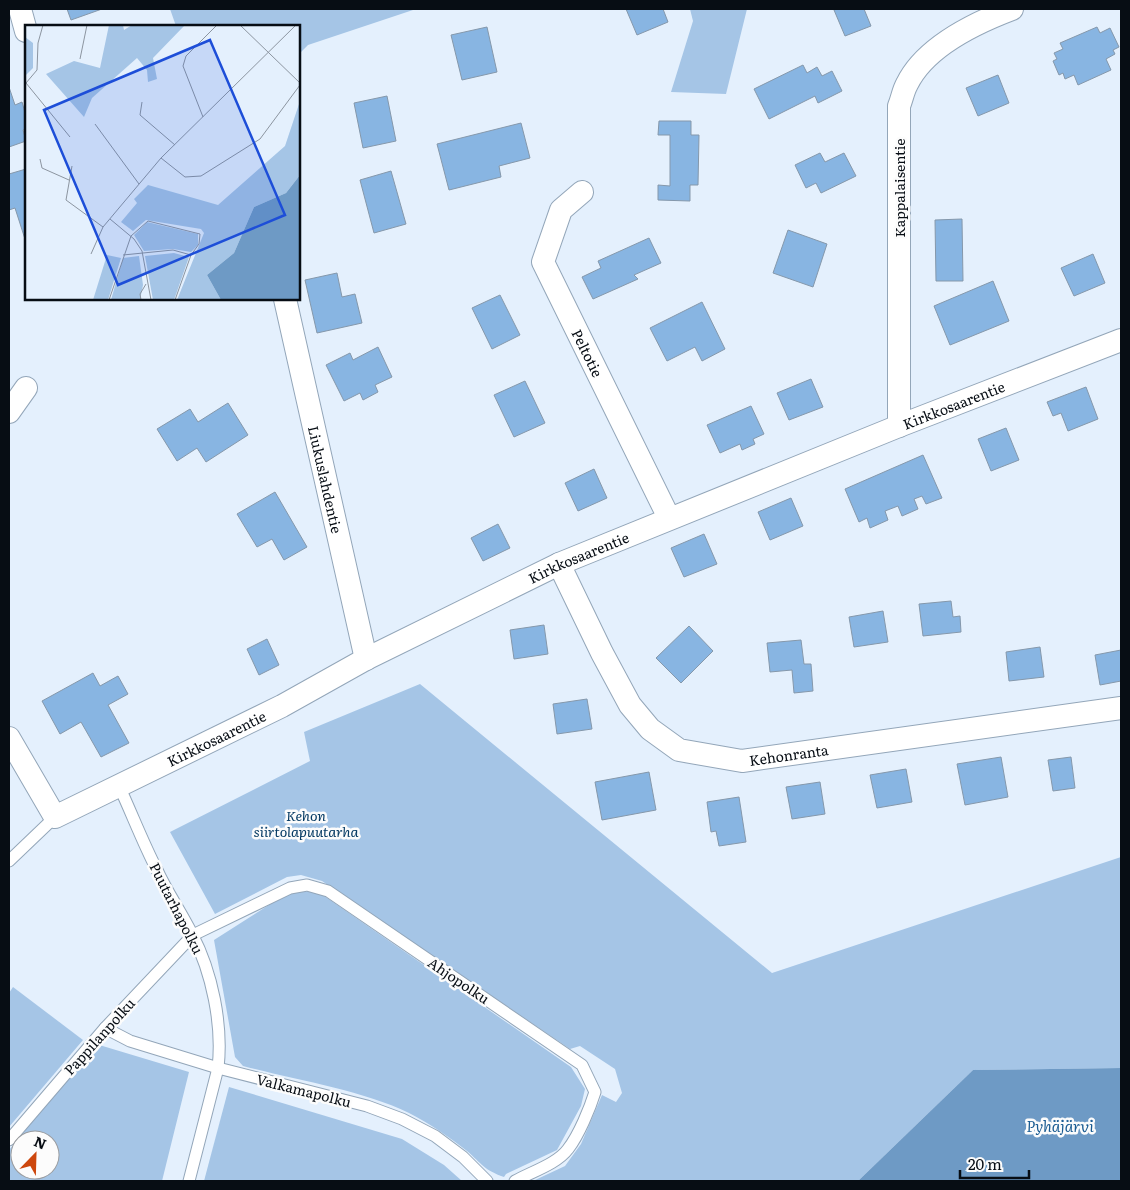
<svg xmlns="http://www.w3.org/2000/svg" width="1130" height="1190" font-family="Literata,serif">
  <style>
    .green { fill: #a5c5e6; fill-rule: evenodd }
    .water { fill: #6e9ac5 }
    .building { fill: #88b5e2; stroke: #8598ab }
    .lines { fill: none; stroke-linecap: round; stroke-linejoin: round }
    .service-casing { stroke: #93a6b9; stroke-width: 13 }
    .minor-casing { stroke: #93a6b9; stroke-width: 24 }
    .service { stroke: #fff; stroke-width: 11 }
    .minor { stroke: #fff; stroke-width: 22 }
    .labels { text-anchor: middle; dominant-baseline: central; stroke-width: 5; stroke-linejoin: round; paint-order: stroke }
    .street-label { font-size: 14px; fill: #070d14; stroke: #fcfcfc }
    .park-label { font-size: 14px; font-style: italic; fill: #053a63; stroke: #fcfcfc }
    .water-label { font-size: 15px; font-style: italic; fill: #185a91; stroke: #fcfcfc }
    .inset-road { fill: none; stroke: #8c95a0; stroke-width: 1 }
    .view { fill: #1d4ed8; fill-opacity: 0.15; stroke: #1d4ed8; stroke-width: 2.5 }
    .inset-edge { fill: none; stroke: #070d14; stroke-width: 2.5 }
  </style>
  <rect width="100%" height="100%" fill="#e4f0fd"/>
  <!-- green -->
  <g class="green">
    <polygon points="170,9 416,9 308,45 299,54 299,26 176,26"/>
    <polygon points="690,9 747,9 726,94 671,92 693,21"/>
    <polygon points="420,684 772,973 1121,857 1121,1068 973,1070 858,1181 533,1181 565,1166 581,1144 602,1095 616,1102 622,1093 615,1069 580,1046 570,1049 322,881 301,875 287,877 215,914 170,832 310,761 304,732"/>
    <path d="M301 891 320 893 571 1067 585 1089 581 1106 557 1150 506 1174 504 1177C484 1170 482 1164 467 1151 449 1137 429 1123 409 1113 361 1090 295 1080 243 1066L235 1057 214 940 283 896Z"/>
    <polygon points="13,987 83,1040 9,1127 9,993"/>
    <path d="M96 1044 189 1072 162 1181H9V1150ZM20 1140H50V1170H20Z"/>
    <polygon points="229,1087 402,1139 444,1165 462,1181 204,1181"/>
  </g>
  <!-- water -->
  <polygon class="water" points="1121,1068 1121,1181 858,1181 973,1070"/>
  <!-- building -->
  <g class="building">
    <polygon points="67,9 102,9 71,20"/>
    <polygon points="626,9 663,9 668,22 637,35"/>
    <polygon points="837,9 864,9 871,26 845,36 834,10"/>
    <polygon points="487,27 497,72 462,80 451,35"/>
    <polygon points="1097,27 1100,33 1110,28 1119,47 1113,50 1115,54 1106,59 1111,70 1078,85 1074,75 1065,79 1063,73 1059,75 1053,61 1057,59 1054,53 1063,49 1060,43"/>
    <polygon points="803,65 807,73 817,67 822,76 832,71 842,91 818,103 815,96 769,119 754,89"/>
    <polygon points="998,75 1009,103 978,116 966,88"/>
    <polygon points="9,87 15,105 22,102 26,116 26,129 23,130 26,141 9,147"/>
    <polygon points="387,96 396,141 363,148 354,103"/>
    <polygon points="659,121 691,121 691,135 699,135 698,185 690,185 690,201 658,200 658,185 670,186 670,135 658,135"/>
    <polygon points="521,123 530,158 499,166 501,177 449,190 437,144"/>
    <polygon points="820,153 825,162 844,153 856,176 821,193 816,183 806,188 795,165"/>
    <polygon points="26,169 26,238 25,239 15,208 9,210 9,174"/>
    <polygon points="391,171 406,224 374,233 360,180"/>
    <polygon points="962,219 963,281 936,281 935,220"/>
    <polygon points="788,230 827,244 813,287 773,273"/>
    <polygon points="649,238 661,263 634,275 638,279 593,299 582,277 601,268 598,261"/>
    <polygon points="1093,254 1105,283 1074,296 1061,268"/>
    <polygon points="337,273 342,297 355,294 362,323 317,333 305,280"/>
    <polygon points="993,281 1009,321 950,345 934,306"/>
    <polygon points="500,295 520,335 492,349 472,308"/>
    <polygon points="702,302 725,349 702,361 695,347 667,361 650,328"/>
    <polygon points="378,347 392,377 375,385 378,392 363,400 360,393 344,401 326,365 350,353 353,360"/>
    <polygon points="811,379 823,407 789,420 777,393"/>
    <polygon points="525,381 545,423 514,437 494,395"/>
    <polygon points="1086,387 1098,419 1068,431 1061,413 1053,416 1047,402"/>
    <polygon points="228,403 248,435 206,462 197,448 177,461 157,429 190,409 198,422"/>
    <polygon points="751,406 764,434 753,439 755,444 742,450 740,444 720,453 707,425"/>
    <polygon points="1006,428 1019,460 991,471 978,439"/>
    <polygon points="923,455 942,498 926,504 922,496 914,499 918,509 902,516 898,506 885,511 888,520 870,528 867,518 859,522 845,489"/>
    <polygon points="594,469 607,498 578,511 565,483"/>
    <polygon points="275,492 307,547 284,560 272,539 257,547 237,514"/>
    <polygon points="791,498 803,526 770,540 758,512"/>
    <polygon points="498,524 510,548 483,561 471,538"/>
    <polygon points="704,534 717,564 684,577 671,548"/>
    <polygon points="951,601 953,617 960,616 961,632 923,636 919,604"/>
    <polygon points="883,611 888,642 854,647 849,617"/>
    <polygon points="544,625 548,654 514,659 510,630"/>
    <polygon points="689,626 713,651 681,683 656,658"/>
    <polygon points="267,639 279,665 259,675 247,649"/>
    <polygon points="801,640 804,664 811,664 813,691 794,693 792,670 770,672 767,643"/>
    <polygon points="1040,647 1044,677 1009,681 1006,652"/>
    <polygon points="1121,650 1121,681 1100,685 1095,655"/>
    <polygon points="93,673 100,686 118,676 128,694 108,705 129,743 101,757 81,722 60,734 42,701"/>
    <polygon points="587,699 592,729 557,734 553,704"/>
    <polygon points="1001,757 1008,797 965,805 957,764"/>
    <polygon points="1071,757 1075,788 1053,791 1048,760"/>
    <polygon points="906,769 912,802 877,808 870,775"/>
    <polygon points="649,772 656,810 602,820 595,782"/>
    <polygon points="820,782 825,814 792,819 786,787"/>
    <polygon points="739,797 746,842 719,846 716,831 711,832 707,802"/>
  </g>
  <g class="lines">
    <!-- service casing -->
    <g class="service-casing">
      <g id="service">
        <path d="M119 786C132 814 143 843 157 870 167 892 181 912 192 934 212 972 223 1025 218 1068L189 1181"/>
        <polyline points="9,861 55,817"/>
        <polyline points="105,1028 130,1041 218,1068 367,1106 402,1119 435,1136 463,1157 487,1181"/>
        <path d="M9 1140 105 1028 193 935 290 888 307 885 328 891 582 1065 595 1092C590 1108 579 1135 568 1149 557 1164 531 1172 515 1181"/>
      </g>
    </g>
    <!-- minor casing -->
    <g class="minor-casing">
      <g id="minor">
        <polyline points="20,9 26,31"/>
        <path id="s1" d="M582 192 561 210 543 262 669 518"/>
        <path id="s2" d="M285 299 366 659"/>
        <polyline points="9,412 26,388"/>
        <path d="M899 426V106C902 99 903 91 907 84 925 47 975 23 1012 9"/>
        <path id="s3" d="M559 564 602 653 630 705 650 729 679 750 742 761 1121 708"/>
        <path id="s4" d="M9 738 55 817 282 706 366 659 559 564 899 426 1121 340"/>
      </g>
    </g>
    <!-- service -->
    <use href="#service" class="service"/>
    <!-- minor -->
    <use href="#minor" class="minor"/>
  </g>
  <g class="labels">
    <!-- street labels -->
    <g class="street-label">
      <text transform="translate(899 188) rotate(-90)">Kappalaisentie</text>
      <text stroke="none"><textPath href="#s1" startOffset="184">Peltotie</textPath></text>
      <text stroke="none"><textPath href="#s4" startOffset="1081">Kirkkosaarentie</textPath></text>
      <text stroke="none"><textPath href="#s2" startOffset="185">Liukuslahdentie</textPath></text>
      <text stroke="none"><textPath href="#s4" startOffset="676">Kirkkosaarentie</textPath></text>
      <text stroke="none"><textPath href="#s4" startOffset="271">Kirkkosaarentie</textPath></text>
      <text stroke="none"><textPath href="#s3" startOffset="336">Kehonranta</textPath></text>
      <text transform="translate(177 908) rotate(63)">Puutarhapolku</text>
      <text transform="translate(459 980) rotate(34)">Ahjopolku</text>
      <text transform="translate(99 1036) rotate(-48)">Pappilanpolku</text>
      <text transform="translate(304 1090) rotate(14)">Valkamapolku</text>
    </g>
    <!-- park labels -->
    <g class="park-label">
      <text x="306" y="815">Kehon<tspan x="306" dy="16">siirtolapuutarha</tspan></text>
    </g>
    <!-- water labels -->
    <g class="water-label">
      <text x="1060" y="1125">Pyhäjärvi</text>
    </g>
  </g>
  <!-- overview -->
  <g transform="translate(25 25)">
    <rect width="275" height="275" fill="#e4f0fd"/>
    <path d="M84 0H98L99 5 107 0H160L128 33 132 54 123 57 122 45 112 33 67 73 59 92 21 49 49 36 75 43ZM0 12 8 18V43L0 51ZM275 76V150L261 168 229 182 209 228 182 250 196 275H152L179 208 176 204 121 195 108 206 96 197 112 178 109 174 123 160 193 180 260 121ZM122 197 173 209V220L166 227 148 224 119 226 109 210ZM149 228 164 232 149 275H128L120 231ZM82 230 96 233 83 275H68ZM114 231 118 260 115 275H86L98 233Z" fill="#a5c5e6"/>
    <path d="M275 150V275H196L182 250 209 228 229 182 261 168Z" fill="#6e9ac5"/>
    <path class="inset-road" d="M18 0 13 18 12 45 1 58 45 112M215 0 275 58M55 34 62 0M117 77 115 90 150 120M178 92 158 41 161 31 192 0M70 99 114 159M136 133 160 152 176 151 235 114 275 60M15 134 17 143 44 155M47 141 41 175 78 202M85 194 109 214 117 226 126 275M66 229 78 202 136 133 271 0M98 230 148 225 166 230M84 275 106 211 123 196 175 209 174 219 166 230 150 275M116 275 115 269 121 259"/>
    <path class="view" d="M185 15 260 190 93 260 19 85Z"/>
    <rect width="275" height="275" class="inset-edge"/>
  </g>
  <!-- border -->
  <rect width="1130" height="1190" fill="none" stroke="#070d14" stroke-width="20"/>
  <!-- north arrow -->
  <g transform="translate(35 1155) rotate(23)"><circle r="24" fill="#fcfcfc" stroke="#9a9c9f"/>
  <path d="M0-4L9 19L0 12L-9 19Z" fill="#cd470d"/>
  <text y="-8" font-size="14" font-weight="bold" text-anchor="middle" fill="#070d14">N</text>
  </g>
  <!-- scale -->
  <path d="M960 1170v8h69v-8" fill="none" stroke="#070d14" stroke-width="2.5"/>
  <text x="968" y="1170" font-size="15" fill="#070d14" stroke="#fcfcfc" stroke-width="4" paint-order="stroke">20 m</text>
</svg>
